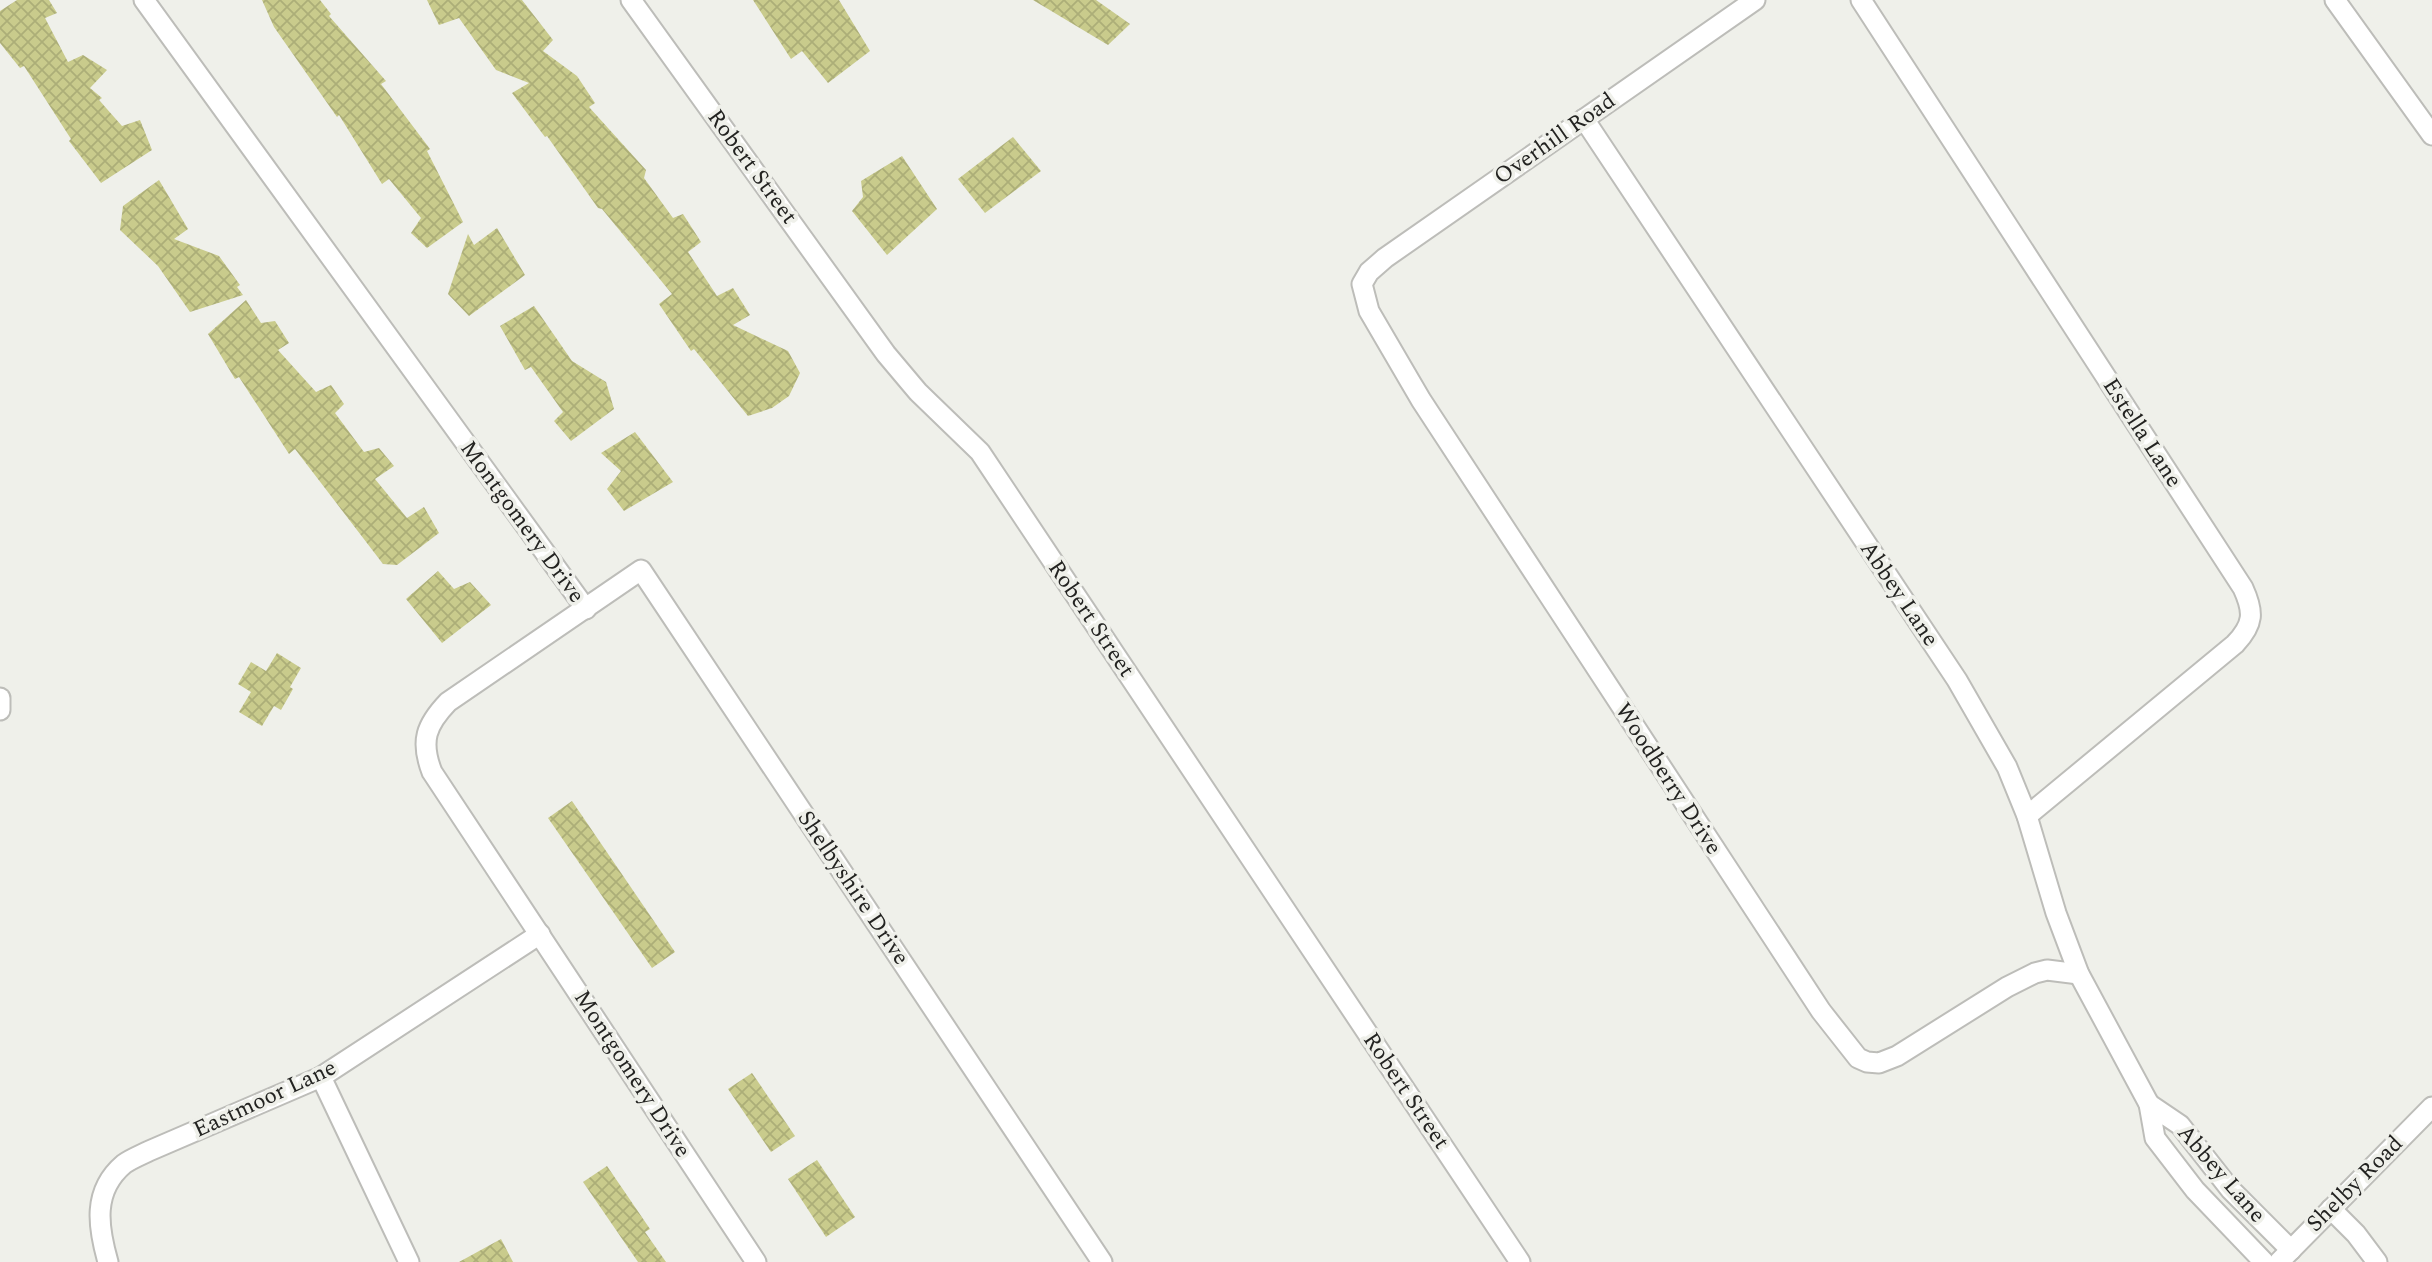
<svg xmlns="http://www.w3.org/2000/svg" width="2432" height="1262" font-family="Spectral,serif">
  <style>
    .building { fill: url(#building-cross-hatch) }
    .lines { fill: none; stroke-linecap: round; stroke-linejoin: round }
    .minor-casing { stroke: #bdbdb9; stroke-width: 23 }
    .minor { stroke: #fff; stroke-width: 19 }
    .labels { text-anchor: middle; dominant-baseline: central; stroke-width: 7; stroke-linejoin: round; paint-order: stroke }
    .street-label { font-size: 23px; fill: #232321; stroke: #eff0ea }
  </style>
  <defs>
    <pattern id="building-cross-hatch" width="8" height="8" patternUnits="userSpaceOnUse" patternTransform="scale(1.75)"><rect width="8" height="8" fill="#c9cb8c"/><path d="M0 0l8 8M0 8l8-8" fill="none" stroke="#acae78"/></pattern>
  </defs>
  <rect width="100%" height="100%" fill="#eff0ea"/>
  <!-- building -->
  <g class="building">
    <polygon points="17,0 49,0 57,13 45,18 68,62 83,55 107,70 90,88 102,98 99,100 122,126 140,120 152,150 101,183 69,141 71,139 24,66 20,68 0,43 0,11"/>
    <polygon points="262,0 320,0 331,14 329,16 386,81 381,84 430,149 427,151 463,222 427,248 411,233 421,218 389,179 382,184 339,115 337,117 274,27"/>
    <polygon points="427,0 522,0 553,40 543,51 577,76 595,103 589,107 646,170 644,178 673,218 683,214 701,242 688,252 717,296 733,288 750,315 733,325 788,351 800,373 789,396 772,408 748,416 694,349 691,351 659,304 672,294 602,209 598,208 547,136 545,137 512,93 529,83 496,70 459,18 439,25"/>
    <polygon points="753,0 839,0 870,51 828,83 802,51 791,59"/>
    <polygon points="1033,0 1096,0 1130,24 1108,45"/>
    <polygon points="1013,137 1041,171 985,213 958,179"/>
    <polygon points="902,156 937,209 887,255 852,211 863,197 861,181"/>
    <polygon points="159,180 188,229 174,239 219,256 240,285 237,287 243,295 190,312 158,266 120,230 123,206"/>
    <polygon points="497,228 525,275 469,316 448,294 468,234 474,245"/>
    <polygon points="246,300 261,323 275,321 289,343 278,350 316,392 331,385 344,404 335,413 364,452 379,448 394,466 375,479 407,518 424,507 439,533 397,565 383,564 295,449 289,454 239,377 235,379 208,334"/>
    <polygon points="534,306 572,361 606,382 614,409 571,441 554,421 563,412 531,367 525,370 500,326"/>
    <polygon points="635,432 673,482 624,511 607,489 621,471 601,453"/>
    <polygon points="438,571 454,589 470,582 491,605 442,643 406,599"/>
    <polygon points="277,653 301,668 290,687 293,689 281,710 274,706 262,726 239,712 251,692 238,684 251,662 266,671"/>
    <polygon points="572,801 675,952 652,968 548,818"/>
    <polygon points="752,1073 795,1136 771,1152 728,1089"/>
    <polygon points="817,1160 855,1217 826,1237 788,1179"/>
    <polygon points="607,1166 650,1229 645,1232 666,1262 638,1262 583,1182"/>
    <polygon points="501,1239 513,1262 459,1262"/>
  </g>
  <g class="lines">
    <!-- minor casing -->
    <g class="minor-casing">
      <g id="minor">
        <polyline points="144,0 586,609"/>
        <polyline points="631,0 886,354 918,392 980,452 1520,1262"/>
        <polyline points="1755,0 1385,258 1369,272 1362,284 1369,311 1421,400 1821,1011 1858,1058 1867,1062 1879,1063 1897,1056 2007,987 2035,973 2047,970 2079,974"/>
        <path d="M1861 0 2243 588C2254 612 2254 624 2235 644L2027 816"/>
        <polyline points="2335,0 2432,135"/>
        <polyline points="1584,119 1957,680 2007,767 2027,816 2056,913 2079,974 2149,1104"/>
        <polyline points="0,698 0,710"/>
        <polyline points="321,1077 409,1262"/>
        <polyline points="2331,1209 2356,1234 2377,1262"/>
        <path d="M108 1262C98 1227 92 1191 124 1164 131 1159 141 1155 149 1151L321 1077 540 934"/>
        <path d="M756 1262 432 772C420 741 426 725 448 702L641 570 1102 1262"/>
        <polyline points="2264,1262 2195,1190 2155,1138 2149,1104 2180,1125 2230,1189 2291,1250"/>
        <polyline points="2279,1262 2432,1107"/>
      </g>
    </g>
    <!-- minor -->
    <use href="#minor" class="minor"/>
  </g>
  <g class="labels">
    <!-- street labels -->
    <g class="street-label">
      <text transform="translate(1555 139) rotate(-35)">Overhill Road</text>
      <text transform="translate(752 167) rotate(54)">Robert Street</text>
      <text transform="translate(2142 433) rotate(57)">Estella Lane</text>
      <text transform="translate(522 522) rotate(54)">Montgomery Drive</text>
      <text transform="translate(1899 594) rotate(56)">Abbey Lane</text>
      <text transform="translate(1091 619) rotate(56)">Robert Street</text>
      <text transform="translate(1668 779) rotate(57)">Woodberry Drive</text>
      <text transform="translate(853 888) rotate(56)">Shelbyshire Drive</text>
      <text transform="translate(632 1074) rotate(57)">Montgomery Drive</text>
      <text transform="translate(1406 1091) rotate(56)">Robert Street</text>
      <text transform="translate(265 1099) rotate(-25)">Eastmoor Lane</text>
      <text transform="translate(2221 1174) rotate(49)">Abbey Lane</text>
      <text transform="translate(2355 1184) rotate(-45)">Shelby Road</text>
    </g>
  </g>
</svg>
